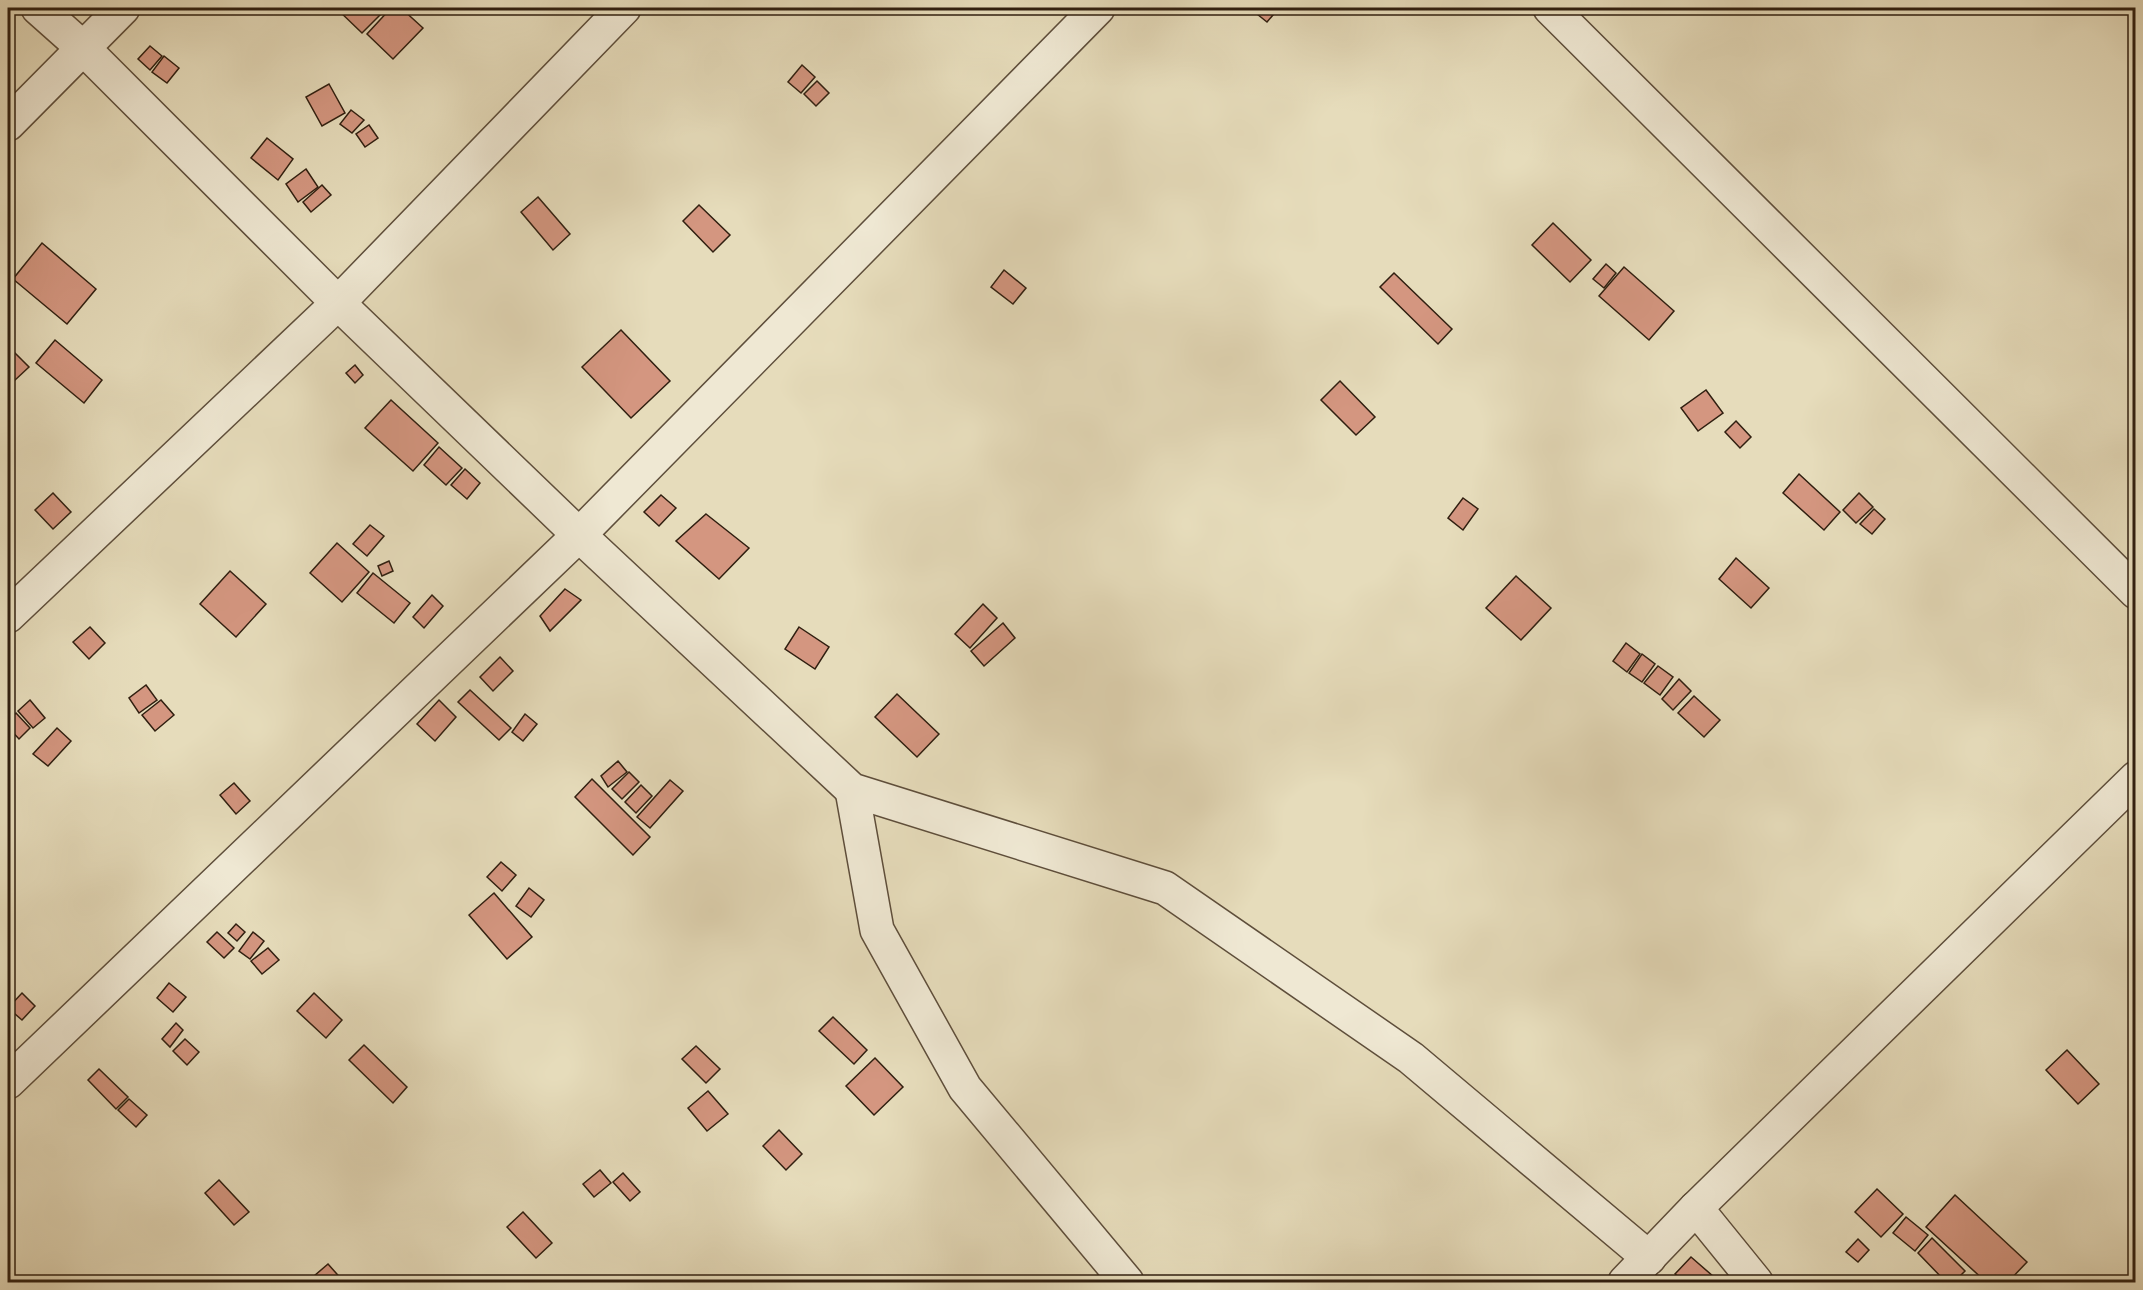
<svg xmlns="http://www.w3.org/2000/svg" width="2143" height="1290" font-family="'Sorts Mill Goudy',serif">
  <style>
    .building { fill: #d49680; stroke: #301f10; stroke-width: 1.5 }
    .lines { fill: none; stroke-linecap: round; stroke-linejoin: round }
    .minor-casing { stroke: #5e4e3b; stroke-width: 36 }
    .minor { stroke: #efe8d3; stroke-width: 33 }
  </style>
  <rect width="100%" height="100%" fill="#e6dcbb"/>
  <filter id="stains"><feTurbulence type="fractalNoise" baseFrequency=".00333" numOctaves="4"/><feColorMatrix values="0 0 0 0 .2 0 0 0 0 .09 0 0 0 0 .02 0 0 0 .5 -.17"/></filter>
  <radialGradient id="worn" r=".72"><stop offset=".6" stop-color="#630" stop-opacity="0"/><stop offset="1" stop-color="#630" stop-opacity=".3"/></radialGradient>
  <!-- building -->
  <g class="building">
    <polygon points="339,8 387,8 362,33 337,9"/>
    <polygon points="391,8 401,8 423,28 393,59 367,34"/>
    <polygon points="1254,8 1279,8 1267,22 1252,10"/>
    <polygon points="150,46 162,56 150,70 138,59"/>
    <polygon points="164,56 179,68 167,83 152,72"/>
    <polygon points="802,65 815,77 801,93 788,82"/>
    <polygon points="817,81 829,93 816,106 804,94"/>
    <polygon points="329,84 345,113 322,126 306,97"/>
    <polygon points="351,110 364,120 352,133 340,124"/>
    <polygon points="369,125 378,138 365,147 356,134"/>
    <polygon points="267,138 293,159 278,180 251,158"/>
    <polygon points="306,169 318,187 298,202 286,184"/>
    <polygon points="322,185 331,195 311,212 303,202"/>
    <polygon points="538,197 570,234 553,250 521,212"/>
    <polygon points="699,205 730,235 713,252 683,221"/>
    <polygon points="1553,223 1591,260 1570,282 1532,245"/>
    <polygon points="42,243 96,289 67,324 13,279"/>
    <polygon points="1606,264 1616,273 1604,288 1593,279"/>
    <polygon points="1624,267 1674,311 1649,340 1599,296"/>
    <polygon points="1004,270 1026,288 1013,304 991,287"/>
    <polygon points="1394,273 1452,329 1438,344 1380,287"/>
    <polygon points="621,330 670,381 631,418 582,367"/>
    <polygon points="55,340 102,380 84,403 36,363"/>
    <polygon points="15,353 29,367 14,381 8,374 8,360"/>
    <polygon points="355,365 363,375 355,383 346,373"/>
    <polygon points="1340,381 1375,417 1356,435 1321,400"/>
    <polygon points="1706,390 1723,413 1698,431 1681,408"/>
    <polygon points="391,400 438,443 413,471 365,428"/>
    <polygon points="1736,421 1751,437 1740,448 1725,432"/>
    <polygon points="439,447 462,468 446,485 424,465"/>
    <polygon points="465,469 480,483 467,499 451,485"/>
    <polygon points="1799,474 1840,512 1824,530 1783,493"/>
    <polygon points="53,493 71,512 53,529 35,510"/>
    <polygon points="1859,493 1873,507 1856,523 1843,510"/>
    <polygon points="661,495 676,508 659,526 644,512"/>
    <polygon points="1463,498 1478,509 1463,530 1448,518"/>
    <polygon points="1874,509 1885,519 1872,534 1860,524"/>
    <polygon points="706,514 749,548 719,579 676,541"/>
    <polygon points="370,525 384,536 367,556 353,544"/>
    <polygon points="337,543 369,572 342,602 310,573"/>
    <polygon points="1736,558 1769,588 1751,608 1719,579"/>
    <polygon points="389,561 393,571 382,576 378,566"/>
    <polygon points="230,571 266,604 236,637 200,604"/>
    <polygon points="373,573 410,603 394,623 357,593"/>
    <polygon points="1516,576 1551,608 1521,640 1486,608"/>
    <polygon points="565,589 581,600 550,631 540,616"/>
    <polygon points="432,595 443,606 424,628 413,617"/>
    <polygon points="983,604 997,618 970,648 955,634"/>
    <polygon points="1003,623 1015,638 984,666 971,651"/>
    <polygon points="90,627 105,643 89,659 73,642"/>
    <polygon points="799,627 829,647 815,669 785,649"/>
    <polygon points="1626,643 1640,654 1627,672 1613,661"/>
    <polygon points="1642,654 1655,664 1642,682 1629,673"/>
    <polygon points="500,657 513,671 493,691 480,677"/>
    <polygon points="1658,666 1673,677 1660,695 1644,683"/>
    <polygon points="1679,679 1691,691 1673,710 1662,699"/>
    <polygon points="146,685 157,700 139,713 129,698"/>
    <polygon points="470,690 511,728 499,740 458,702"/>
    <polygon points="897,694 939,734 917,757 875,717"/>
    <polygon points="1694,696 1720,720 1704,737 1678,713"/>
    <polygon points="30,700 45,718 33,728 18,711"/>
    <polygon points="161,700 174,715 155,731 142,715"/>
    <polygon points="439,700 456,717 435,741 417,724"/>
    <polygon points="16,713 30,728 19,739 8,727 8,721"/>
    <polygon points="525,714 537,724 523,741 512,732"/>
    <polygon points="57,728 71,741 48,766 33,754"/>
    <polygon points="618,761 627,772 608,787 601,776"/>
    <polygon points="629,772 639,782 622,799 612,789"/>
    <polygon points="592,779 650,837 633,855 575,797"/>
    <polygon points="670,780 683,791 650,828 637,817"/>
    <polygon points="234,783 250,801 236,814 220,795"/>
    <polygon points="641,785 652,796 636,813 625,802"/>
    <polygon points="501,862 516,875 502,891 487,877"/>
    <polygon points="529,888 544,900 531,917 516,906"/>
    <polygon points="494,893 532,937 507,959 469,915"/>
    <polygon points="236,924 245,932 237,941 228,933"/>
    <polygon points="217,932 234,948 224,958 207,942"/>
    <polygon points="253,932 264,941 250,959 239,951"/>
    <polygon points="268,948 279,960 262,974 251,961"/>
    <polygon points="169,983 186,997 173,1012 157,998"/>
    <polygon points="22,993 35,1006 22,1020 8,1008"/>
    <polygon points="314,993 342,1020 326,1038 297,1011"/>
    <polygon points="833,1017 867,1050 854,1064 819,1031"/>
    <polygon points="176,1023 183,1030 170,1047 162,1039"/>
    <polygon points="185,1039 199,1052 187,1065 173,1051"/>
    <polygon points="364,1045 407,1087 393,1103 349,1060"/>
    <polygon points="696,1046 720,1069 706,1083 682,1059"/>
    <polygon points="2067,1050 2099,1084 2078,1104 2046,1070"/>
    <polygon points="875,1058 903,1087 874,1115 846,1086"/>
    <polygon points="99,1069 128,1097 116,1109 88,1080"/>
    <polygon points="708,1091 728,1114 707,1131 688,1108"/>
    <polygon points="129,1099 147,1115 136,1127 118,1110"/>
    <polygon points="779,1130 802,1154 786,1170 763,1146"/>
    <polygon points="600,1170 611,1183 594,1197 583,1184"/>
    <polygon points="623,1173 640,1192 630,1201 613,1182"/>
    <polygon points="219,1180 249,1212 234,1225 205,1193"/>
    <polygon points="1877,1189 1903,1214 1881,1237 1855,1212"/>
    <polygon points="1955,1195 2027,1262 2008,1282 1986,1282 1926,1227"/>
    <polygon points="523,1212 552,1243 536,1258 507,1227"/>
    <polygon points="1906,1217 1928,1235 1915,1251 1893,1233"/>
    <polygon points="1932,1238 1965,1271 1954,1282 1946,1282 1918,1253"/>
    <polygon points="1858,1239 1869,1250 1858,1262 1846,1252"/>
    <polygon points="1691,1257 1714,1277 1709,1282 1685,1282 1675,1274"/>
    <polygon points="328,1264 344,1282 307,1282"/>
  </g>
  <g class="lines">
    <!-- minor casing -->
    <g class="minor-casing">
      <g id="minor">
        <polyline points="38,8 83,48 338,303 579,535 852,790 1165,888 1411,1058 1649,1258"/>
        <polyline points="1550,8 2136,592"/>
        <polyline points="8,124 123,8"/>
        <polyline points="8,616 338,303 624,8"/>
        <polyline points="852,790 877,930 965,1088 1127,1282"/>
        <polyline points="8,1082 579,535 1098,8"/>
        <polyline points="1696,1208 1756,1282"/>
        <polyline points="1625,1282 1696,1208 2136,778"/>
      </g>
    </g>
    <!-- minor -->
    <use href="#minor" class="minor"/>
  </g>
  <!-- margin -->
  <rect width="2143" height="1290" fill="none" stroke="#e6dcbb" stroke-width="30"/>
  <rect x="9" y="9" width="2125" height="1272" fill="none" stroke="#301f10" stroke-width="3"/>
  <rect x="15" y="15" width="2113" height="1260" fill="none" stroke="#301f10" stroke-width="1.5"/>
  <rect width="100%" height="100%" filter="url(#stains)"/>
  <rect width="100%" height="100%" fill="url(#worn)"/>
</svg>
